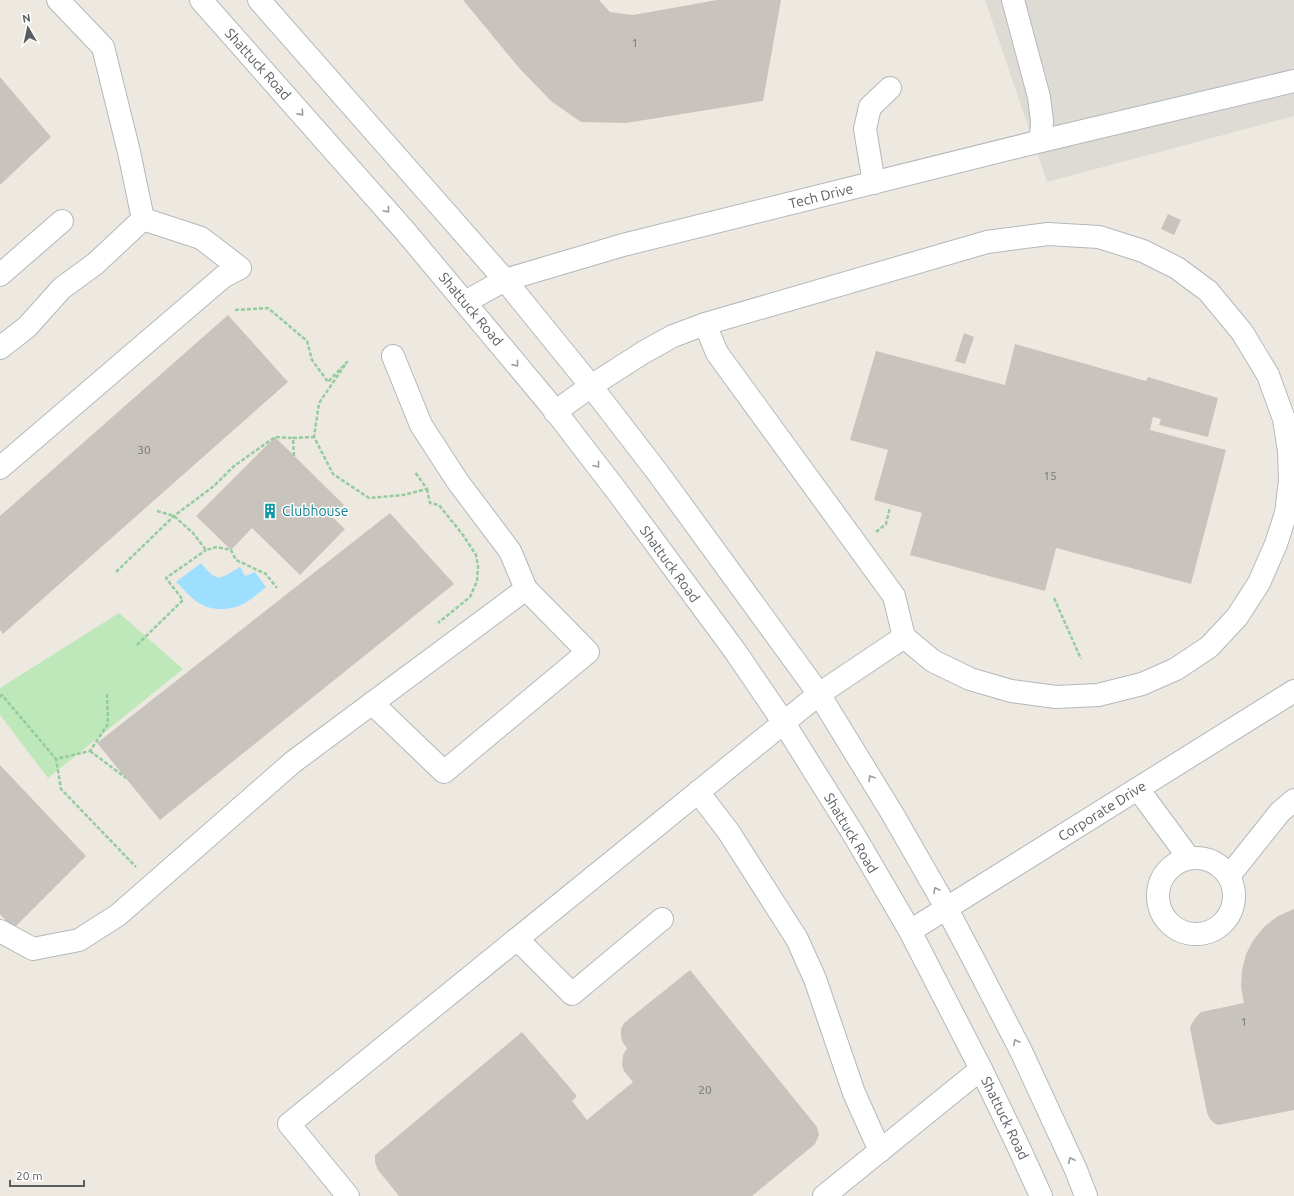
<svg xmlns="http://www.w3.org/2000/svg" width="1294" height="1196" font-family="Ubuntu,sans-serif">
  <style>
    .industrial { fill: #dedbd5 }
    .green { fill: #bee8b9 }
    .water { fill: #9edeff }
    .building { fill: #c9c3bd }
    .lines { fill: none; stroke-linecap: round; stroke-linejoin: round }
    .minor-casing { stroke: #b3b8bc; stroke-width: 24 }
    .path { stroke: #93cc9e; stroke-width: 2.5; stroke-dasharray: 4 2; stroke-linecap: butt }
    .minor { stroke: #fff; stroke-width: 22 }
    .oneway { stroke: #9b9ea1 }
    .labels { text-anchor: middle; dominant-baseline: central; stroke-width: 3; stroke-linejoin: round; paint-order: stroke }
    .number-label { font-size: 12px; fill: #75777a }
    .street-label { font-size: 14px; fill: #595e63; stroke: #fff }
    .culture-label { font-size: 14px; fill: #0d838f; stroke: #fff; text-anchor: start }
  </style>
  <rect width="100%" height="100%" fill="#eee9e0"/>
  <!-- industrial -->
  <polygon class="industrial" points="985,0 1294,0 1294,116 1047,182"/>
  <!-- green -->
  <polygon class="green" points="119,613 183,669 48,778 0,715 0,688"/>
  <!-- water -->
  <path class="water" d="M201 563C218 584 219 579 240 567L245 576 255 572 266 587C260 592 253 598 247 602 232 611 210 612 196 601 189 596 183 588 176 582Z"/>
  <!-- building -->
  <g class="building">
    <polygon points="463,0 599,0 610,12 633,15 717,0 781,0 763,101 626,123 581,122 552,102 520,69"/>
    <polygon points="0,77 51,137 0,185"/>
    <polygon points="1168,214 1181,220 1174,235 1161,229"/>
    <polygon points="228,315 288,382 3,634 0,630 0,516"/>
    <polygon points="964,333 974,337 965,364 955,361"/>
    <polygon points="1015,344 1146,381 1148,377 1218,398 1208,437 1159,425 1161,419 1153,417 1150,430 1226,450 1191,584 1056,548 1045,591 910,555 922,513 874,500 888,450 850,440 876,351 1005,385"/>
    <polygon points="275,437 344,505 332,517 345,529 300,575 252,528 231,550 196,516"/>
    <polygon points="390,513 454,584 160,820 97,743"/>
    <polygon points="0,765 86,856 13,929 0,914"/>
    <polygon points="1294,909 1294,1110 1218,1125 1214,1123 1210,1119 1207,1113 1190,1028 1191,1025 1196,1017 1201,1012 1244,1003 1241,987 1242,970 1246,954 1254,939 1265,926 1278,916"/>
    <polygon points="690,970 817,1127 819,1135 815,1144 752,1196 399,1196 378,1170 375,1162 375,1155 522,1032 577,1096 572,1101 587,1120 633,1082 624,1071 622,1065 623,1055 627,1048 623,1043 621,1037 621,1029 624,1023"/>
  </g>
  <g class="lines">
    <!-- minor casing -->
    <g class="minor-casing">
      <g id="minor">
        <polyline points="58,0 103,47 129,152 143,219"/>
        <polyline points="201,0 405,231 553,408 619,494 735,651 784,723 854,835 910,931 981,1069 1020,1150 1041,1196"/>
        <polyline points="259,0 505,280 591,386 658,473 819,694 892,813 947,909 977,966 1021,1051 1076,1170 1086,1196"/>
        <polyline points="1041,141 1294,81"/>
        <polyline points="874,183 865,129 870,107 890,88"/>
        <polyline points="0,275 62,221"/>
        <polyline points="465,302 505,280 623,245 1041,141 1042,121 1039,97 1013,0"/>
        <polyline points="0,348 27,327 62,288 95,264 143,219"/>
        <polyline points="555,412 591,386 644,352 673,336 705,324"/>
        <polyline points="0,468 223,277 240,268 201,238 143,219"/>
        <polyline points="372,703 444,772 588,652 526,589"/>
        <polyline points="1138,789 1189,858"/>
        <polyline points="698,792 728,831 797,939 815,979 854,1093 880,1151"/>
        <circle cx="1196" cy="896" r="38"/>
        <polyline points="1229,876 1280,812 1294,800"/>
        <polyline points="0,931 33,949 79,940 118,915 293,762 526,589 510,551 458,482 421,425 393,356"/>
        <polyline points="910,931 1294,691"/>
        <polyline points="517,939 572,994 662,919"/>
        <polyline points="348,1196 289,1124 819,694 904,637 933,661 970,679 1011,691 1056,697 1098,695 1142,684 1176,669 1209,647 1237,617 1259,583 1276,544 1286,513 1290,480 1289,451 1284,419 1268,375 1242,332 1208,291 1177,268 1143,251 1099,237 1048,234 987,242 705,324 717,353 894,596 904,637"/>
        <polyline points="824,1196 981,1069"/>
      </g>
    </g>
    <!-- path -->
    <g class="path">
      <polyline points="235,310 268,308 307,341 312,360 328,382 347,362 319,403 314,437 333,474 369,498 403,495 427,489 415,472"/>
      <polyline points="294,456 293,438 314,437"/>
      <polyline points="427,489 430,503 439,505 463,535 476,555 478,566 477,581 470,597 438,623"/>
      <polyline points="157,511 174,516 193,533 206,550 217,547 231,550 236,560 266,574 277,588"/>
      <polyline points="876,532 886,524 890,507"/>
      <polyline points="116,572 174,516 214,486 234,466 275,437 293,438"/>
      <polyline points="1054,598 1081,659"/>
      <polyline points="137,645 183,600 166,578 206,550"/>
      <polyline points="107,694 108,724 90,751 56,759 61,789 136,867"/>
      <polyline points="0,697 2,695 56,759"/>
      <polyline points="90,751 126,778"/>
    </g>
    <!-- minor -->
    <use href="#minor" class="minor"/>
  </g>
  <!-- one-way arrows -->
  <defs><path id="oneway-chevron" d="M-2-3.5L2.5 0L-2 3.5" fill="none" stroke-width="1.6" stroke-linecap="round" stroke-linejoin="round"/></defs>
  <g class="oneway">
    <use href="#oneway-chevron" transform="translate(301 113) rotate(48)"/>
    <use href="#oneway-chevron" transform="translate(387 210) rotate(49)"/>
    <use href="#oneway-chevron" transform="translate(516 364) rotate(51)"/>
    <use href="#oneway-chevron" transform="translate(597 465) rotate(52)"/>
    <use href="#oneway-chevron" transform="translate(871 778) rotate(-122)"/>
    <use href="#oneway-chevron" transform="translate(936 890) rotate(-120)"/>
    <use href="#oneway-chevron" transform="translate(1016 1042) rotate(-117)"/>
    <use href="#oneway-chevron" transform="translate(1071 1160) rotate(-115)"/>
  </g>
  <!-- icons -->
  <defs>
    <g id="building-bare" transform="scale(1.2)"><path d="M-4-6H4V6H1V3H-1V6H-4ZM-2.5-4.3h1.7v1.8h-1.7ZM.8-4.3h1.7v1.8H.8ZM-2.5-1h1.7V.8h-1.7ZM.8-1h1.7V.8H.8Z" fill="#0f9aa8" stroke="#fff" stroke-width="2.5" paint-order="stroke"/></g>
  </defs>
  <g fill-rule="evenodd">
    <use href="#building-bare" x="270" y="511"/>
  </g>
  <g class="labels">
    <!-- number labels -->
    <g class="number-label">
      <text x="635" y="42">1</text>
      <text x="144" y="449">30</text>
      <text x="1050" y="475">15</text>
      <text x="1244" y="1021">1</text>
      <text x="705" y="1089">20</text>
    </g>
    <!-- street labels -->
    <g class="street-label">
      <text transform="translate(258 64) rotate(48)">Shattuck Road</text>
      <text transform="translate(821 196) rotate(-14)">Tech Drive</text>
      <text transform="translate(471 309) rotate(50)">Shattuck Road</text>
      <text transform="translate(670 564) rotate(54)">Shattuck Road</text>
      <text transform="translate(1102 811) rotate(-32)">Corporate Drive</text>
      <text transform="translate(851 833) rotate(59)">Shattuck Road</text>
      <text transform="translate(1005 1118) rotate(64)">Shattuck Road</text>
    </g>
    <!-- culture labels -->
    <g class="culture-label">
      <text x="282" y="511">Clubhouse</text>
    </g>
  </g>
  <!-- north arrow -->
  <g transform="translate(28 28) rotate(351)" stroke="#ffffff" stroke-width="3" paint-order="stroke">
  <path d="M0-3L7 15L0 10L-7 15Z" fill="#595e63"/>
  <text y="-6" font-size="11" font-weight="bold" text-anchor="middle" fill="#595e63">N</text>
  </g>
  <!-- scale -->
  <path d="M10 1180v6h74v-6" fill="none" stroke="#595e63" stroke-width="2"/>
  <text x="16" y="1180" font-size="12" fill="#595e63" stroke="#ffffff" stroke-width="3" paint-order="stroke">20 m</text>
</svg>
